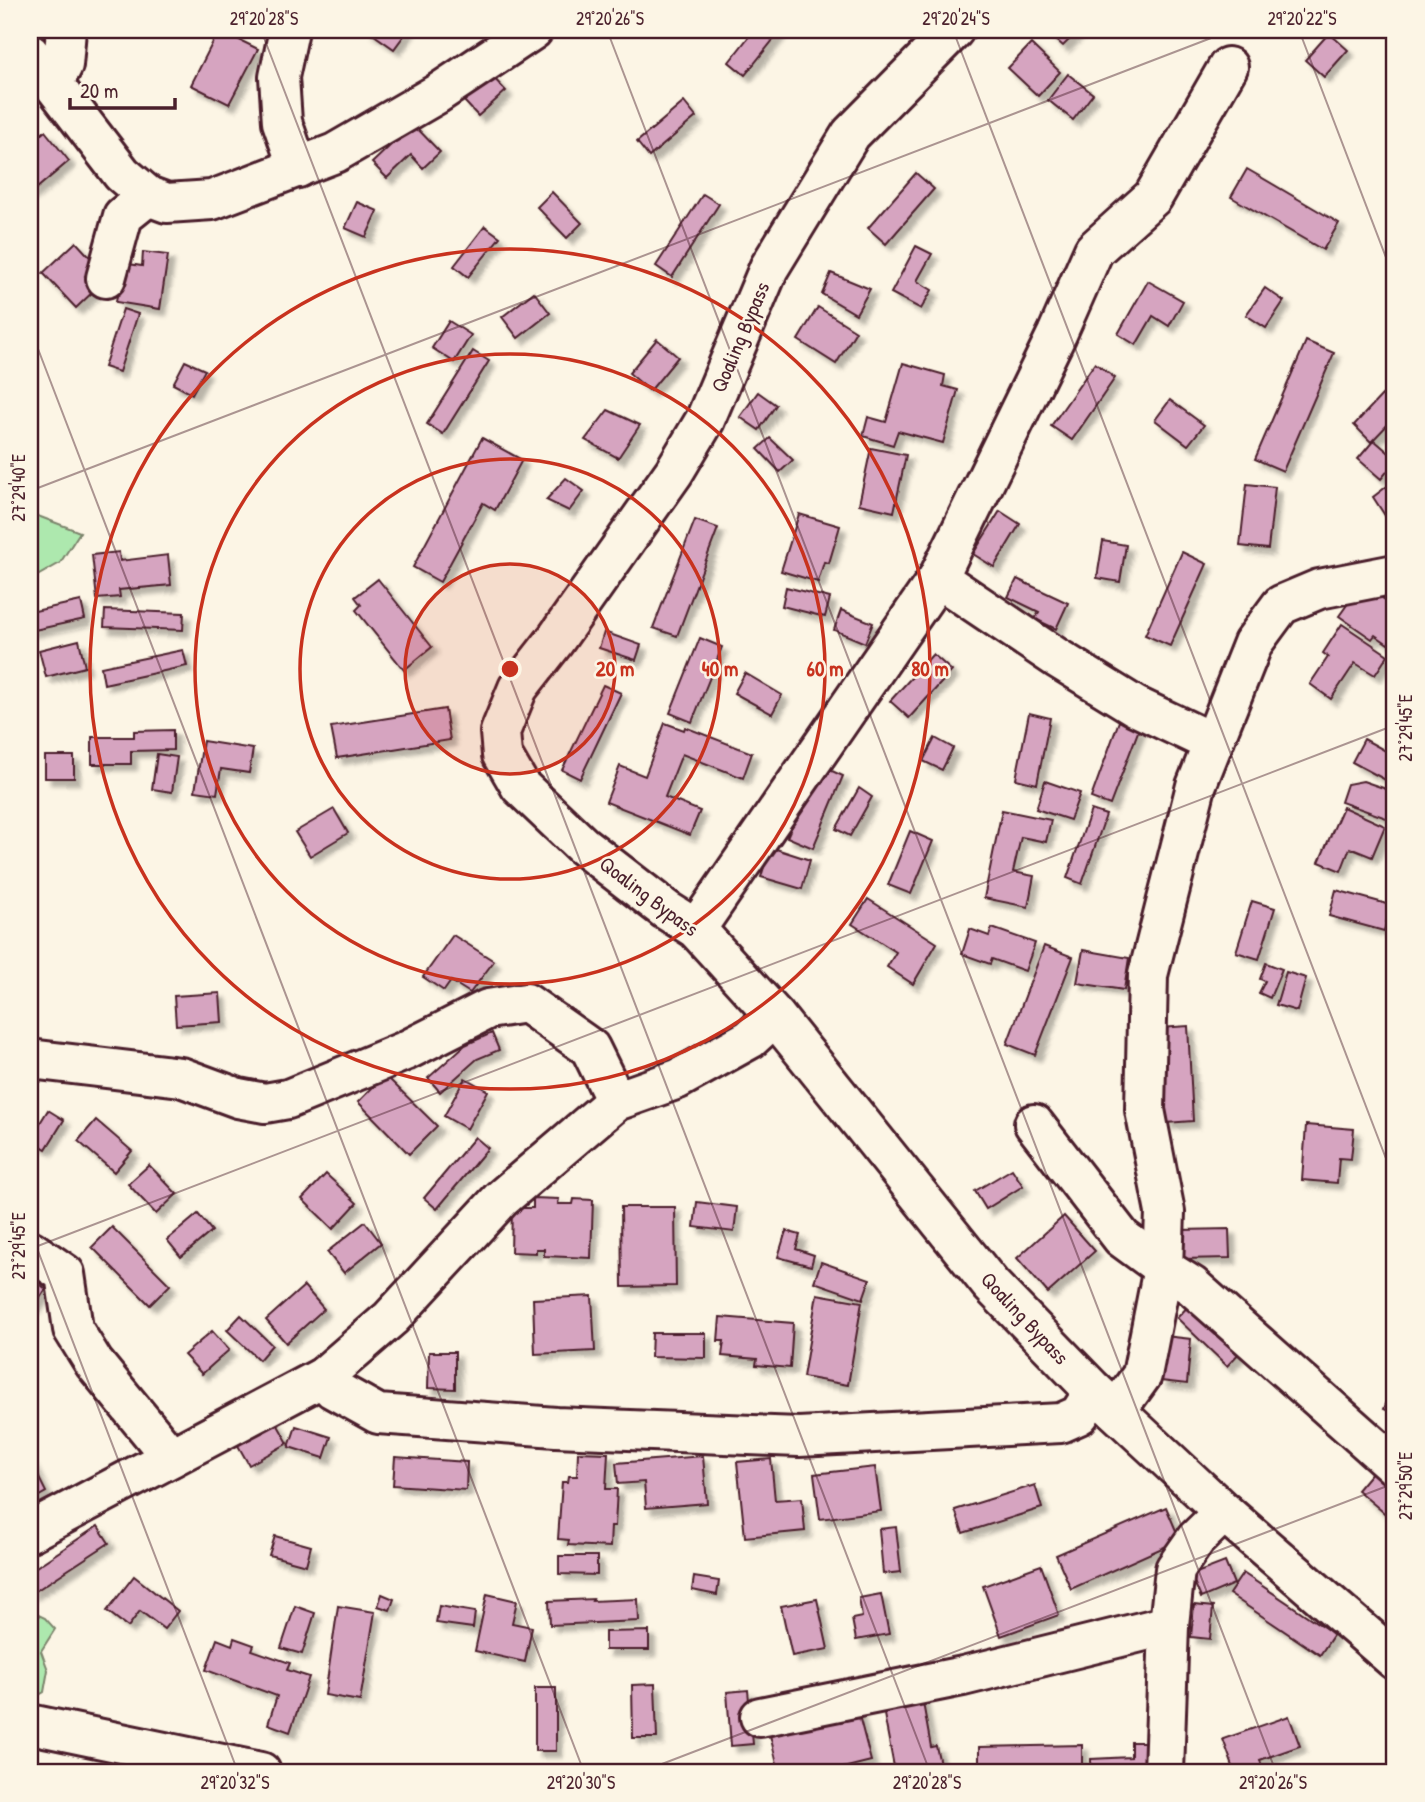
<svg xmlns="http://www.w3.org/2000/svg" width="1425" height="1802" font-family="'Patrick Hand',sans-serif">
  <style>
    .green { fill: #ade8ae; stroke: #7c846c; stroke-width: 2 }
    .building { fill: #d6a4c0; stroke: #4a1f2b; stroke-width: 2; filter: url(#shadow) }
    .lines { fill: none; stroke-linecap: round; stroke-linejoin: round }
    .minor-casing { stroke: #4a1f2b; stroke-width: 44 }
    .major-casing { stroke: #4a1f2b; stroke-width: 44 }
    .minor { stroke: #fcf5e5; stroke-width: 38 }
    .major { stroke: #fcf5e5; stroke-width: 38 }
    .ticks { fill: none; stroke: #4a1f2b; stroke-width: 2; stroke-opacity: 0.45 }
    .ring { fill: none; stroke: #c8321e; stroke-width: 3.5 }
    .labels { text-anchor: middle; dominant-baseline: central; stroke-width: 5; stroke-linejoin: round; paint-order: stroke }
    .street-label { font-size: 21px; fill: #4a1f2b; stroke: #fcf5e5 }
    .centre { fill: #c8321e; stroke: #fcf5e5; stroke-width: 3.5 }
    .ring-label { font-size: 21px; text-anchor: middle; font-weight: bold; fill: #c8321e; stroke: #fcf5e5; stroke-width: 5; stroke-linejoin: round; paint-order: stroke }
    .neatline { fill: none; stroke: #4a1f2b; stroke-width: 2.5 }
    .ticks-label { font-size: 18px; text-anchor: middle; fill: #4a1f2b }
  </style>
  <defs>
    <filter id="shadow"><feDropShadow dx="6" dy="6" stdDeviation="2" flood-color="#0004"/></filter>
  </defs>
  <rect width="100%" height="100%" fill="#fcf5e5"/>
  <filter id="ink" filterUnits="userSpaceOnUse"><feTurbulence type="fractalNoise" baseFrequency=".0143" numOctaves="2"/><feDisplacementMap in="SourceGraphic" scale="14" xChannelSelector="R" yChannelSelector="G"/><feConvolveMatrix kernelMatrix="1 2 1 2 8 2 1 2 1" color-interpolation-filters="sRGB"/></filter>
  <g filter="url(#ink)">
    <!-- green -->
    <g class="green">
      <polygon points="30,513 80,532 60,563 30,580"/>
      <polygon points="30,1611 45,1618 55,1629 41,1651 48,1670 44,1692 30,1700"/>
    </g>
    <!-- building -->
    <g class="building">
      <polygon points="219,30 258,49 229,104 191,85"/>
      <polygon points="367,30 408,30 394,49"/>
      <polygon points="754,30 781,30 745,75 729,62"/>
      <polygon points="1045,30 1079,30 1063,46"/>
      <polygon points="1329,33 1348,50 1324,77 1305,60"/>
      <polygon points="1031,44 1060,72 1038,96 1008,68"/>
      <polygon points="1068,74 1093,94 1073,120 1048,100"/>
      <polygon points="492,76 506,91 478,116 464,101"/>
      <polygon points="684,102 696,117 649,157 637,142"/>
      <polygon points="413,124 440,152 423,168 411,155 387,178 372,163"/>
      <polygon points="45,131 69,161 30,194 30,144"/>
      <polygon points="1247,169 1339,223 1323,250 1231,197"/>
      <polygon points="916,173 934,189 886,244 868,228"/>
      <polygon points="552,192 582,223 567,238 537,207"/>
      <polygon points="703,194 719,204 672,277 656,266"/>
      <polygon points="357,202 378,211 366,237 345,228"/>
      <polygon points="485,226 500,237 468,277 454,266"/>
      <polygon points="76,242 97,265 85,276 97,288 76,308 43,273"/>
      <polygon points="916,246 932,254 917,281 932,290 921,309 891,293"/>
      <polygon points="143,252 168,255 160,309 116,302 122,263 142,266"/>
      <polygon points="831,273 870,289 856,314 822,294"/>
      <polygon points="1148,281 1183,301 1169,326 1153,316 1136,345 1118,334"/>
      <polygon points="1265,288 1284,301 1266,328 1246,315"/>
      <polygon points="534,292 550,313 518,338 502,317"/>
      <polygon points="818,307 856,331 836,364 798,340"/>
      <polygon points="123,309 138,314 119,372 104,367"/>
      <polygon points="449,321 471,335 454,362 432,348"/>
      <polygon points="657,339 678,357 650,391 629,373"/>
      <polygon points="1306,341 1334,353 1283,471 1255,459"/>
      <polygon points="473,351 489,361 443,434 427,424"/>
      <polygon points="185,361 205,370 192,394 173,384"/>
      <polygon points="903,363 945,375 943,386 958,390 943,443 898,431 893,445 863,436 868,417 886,422"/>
      <polygon points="1095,363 1115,378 1072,440 1051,426"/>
      <polygon points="758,392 776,405 759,430 740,417"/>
      <polygon points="1382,395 1395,408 1395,417 1371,442 1354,425"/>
      <polygon points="1170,400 1204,425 1188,445 1155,420"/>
      <polygon points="608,410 640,425 618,458 585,440"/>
      <polygon points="482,438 522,460 495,510 483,503 440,582 413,567"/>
      <polygon points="770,438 793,460 780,472 758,449"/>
      <polygon points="1374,440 1395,458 1395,462 1381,479 1358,459"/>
      <polygon points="871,448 906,455 894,512 859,504"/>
      <polygon points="566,478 584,491 569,511 546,500"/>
      <polygon points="1247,484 1275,487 1268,549 1240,546"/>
      <polygon points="1386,487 1395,500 1395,531 1373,497"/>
      <polygon points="1000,511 1020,524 994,567 973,554"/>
      <polygon points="799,514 840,526 829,563 824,562 818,582 781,571"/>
      <polygon points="695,520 718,528 677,636 653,628"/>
      <polygon points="1103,541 1126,545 1120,582 1097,578"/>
      <polygon points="119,552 120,561 168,555 171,585 119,590 120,597 97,599 92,555"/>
      <polygon points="1182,552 1207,564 1170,646 1145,635"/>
      <polygon points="378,579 432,647 404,670 356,610 361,605 355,597"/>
      <polygon points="1017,579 1068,603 1056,629 1035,619 1039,612 1008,597"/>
      <polygon points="1362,584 1395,607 1395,634 1388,644 1375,635 1372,639 1339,616"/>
      <polygon points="786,587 830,598 825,617 782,606"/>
      <polygon points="81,601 85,619 30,631 30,612"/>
      <polygon points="105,610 184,613 183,630 104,627"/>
      <polygon points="841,610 873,623 865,643 834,630"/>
      <polygon points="1342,624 1388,655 1375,675 1355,663 1331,699 1310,684 1328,657 1323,653"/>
      <polygon points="604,632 641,645 636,660 599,648"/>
      <polygon points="700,638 722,647 692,722 670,713"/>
      <polygon points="79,640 85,667 46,677 39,650"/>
      <polygon points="183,650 187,666 104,684 101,667"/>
      <polygon points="933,654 952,671 909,718 890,701"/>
      <polygon points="745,673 782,695 772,714 734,693"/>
      <polygon points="603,685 621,693 580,779 562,770"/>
      <polygon points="445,709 450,740 337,758 331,727"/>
      <polygon points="1029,713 1050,718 1037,784 1016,779"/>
      <polygon points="1119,721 1139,729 1110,805 1091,798"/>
      <polygon points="665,723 684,730 685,727 752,753 743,778 682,754 665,797 700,811 690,835 606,802 620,766 645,776"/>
      <polygon points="173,730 173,750 131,751 131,764 92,764 92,737 134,737 134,731"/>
      <polygon points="935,738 953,748 942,770 923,761"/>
      <polygon points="1364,739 1395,756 1395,785 1352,762"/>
      <polygon points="203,741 253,749 249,773 221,769 217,794 195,791"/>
      <polygon points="157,754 177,757 172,792 152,789"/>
      <rect x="45" y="756" width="29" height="22"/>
      <polygon points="819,765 843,776 813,848 787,837"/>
      <polygon points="1045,781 1080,793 1070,820 1036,809"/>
      <polygon points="1363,781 1395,792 1395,802 1389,819 1341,802 1347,784"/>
      <polygon points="859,788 872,797 850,836 836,829"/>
      <polygon points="1343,807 1385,826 1372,857 1350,848 1341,871 1319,862"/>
      <polygon points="334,809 348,833 310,856 295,832"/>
      <polygon points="1002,810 1051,820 1046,842 1021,837 1013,872 1034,876 1028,907 984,898"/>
      <polygon points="1091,810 1106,815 1082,884 1067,878"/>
      <polygon points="910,831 933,841 911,894 888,885"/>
      <polygon points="770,847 810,860 802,889 761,877"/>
      <polygon points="1336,890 1391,905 1384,931 1329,916"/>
      <polygon points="868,899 937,943 913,984 887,967 896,952 852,924"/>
      <polygon points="1252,901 1275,908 1259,959 1236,952"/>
      <polygon points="992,928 1035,943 1025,971 992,959 990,964 962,954 970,929 989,936"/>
      <polygon points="453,935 494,961 470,993 451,981 444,991 423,977"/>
      <polygon points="1044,946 1073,957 1035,1055 1007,1044"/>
      <polygon points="1083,950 1129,958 1124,990 1077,983"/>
      <polygon points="1266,963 1282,969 1270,998 1259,993 1265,981 1260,979"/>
      <polygon points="1286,972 1306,978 1297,1011 1276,1005"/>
      <polygon points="220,993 222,1022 176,1025 174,996"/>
      <polygon points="1188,1026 1193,1121 1166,1123 1160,1028"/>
      <polygon points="492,1033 499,1050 477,1059 440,1092 428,1078 465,1045"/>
      <polygon points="385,1075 437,1126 409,1154 358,1102"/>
      <polygon points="465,1078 488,1091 467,1129 444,1116"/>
      <polygon points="48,1110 64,1120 46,1149 30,1139"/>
      <polygon points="96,1120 132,1151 114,1172 78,1141"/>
      <polygon points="1306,1125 1354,1129 1351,1159 1339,1158 1337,1183 1302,1180"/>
      <polygon points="475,1137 488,1148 437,1209 424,1198"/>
      <polygon points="149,1165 177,1194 156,1214 128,1184"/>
      <polygon points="1012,1169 1023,1186 986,1209 975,1191"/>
      <polygon points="326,1174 357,1203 333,1229 302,1199"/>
      <polygon points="533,1198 559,1199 558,1204 573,1204 574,1199 593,1200 591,1258 544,1256 544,1249 536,1249 536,1253 511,1252 512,1208 533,1208"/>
      <polygon points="697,1202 737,1207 734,1232 694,1227"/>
      <polygon points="621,1207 675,1207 676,1286 622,1287"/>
      <polygon points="198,1214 212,1231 181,1257 167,1240"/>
      <polygon points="1064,1216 1095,1251 1048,1293 1017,1258"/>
      <polygon points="365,1222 381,1243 344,1273 327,1252"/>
      <polygon points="112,1227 170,1285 150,1305 92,1247"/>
      <polygon points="1229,1229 1230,1258 1181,1259 1180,1230"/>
      <polygon points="786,1231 800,1235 796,1249 814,1255 811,1266 778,1257"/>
      <polygon points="821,1262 870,1279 863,1299 814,1282"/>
      <polygon points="30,1277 46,1289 33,1308 30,1306"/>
      <polygon points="304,1286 324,1309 286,1343 266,1320"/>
      <polygon points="817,1294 862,1302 848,1385 803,1377"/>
      <polygon points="592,1296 595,1351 535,1354 533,1299"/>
      <polygon points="1193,1301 1243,1349 1227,1366 1177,1318"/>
      <polygon points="241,1315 272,1345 259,1360 227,1330"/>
      <polygon points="720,1317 793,1323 790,1368 756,1365 757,1359 722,1356 724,1341 718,1341"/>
      <polygon points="212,1331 229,1350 202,1374 184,1355"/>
      <polygon points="652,1333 706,1333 706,1358 651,1357"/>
      <polygon points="1165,1336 1191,1339 1187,1384 1161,1381"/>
      <polygon points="429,1352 455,1352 455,1389 428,1388"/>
      <polygon points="1395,1381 1395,1414 1384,1409"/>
      <polygon points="275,1420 288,1443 249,1465 236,1442"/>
      <polygon points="296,1426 331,1437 324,1458 289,1447"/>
      <polygon points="578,1452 608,1453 606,1489 617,1489 615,1526 611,1526 610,1547 568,1545 569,1540 558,1539 562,1482 568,1482 569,1476 577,1476"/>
      <polygon points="703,1456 707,1503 646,1508 644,1482 618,1484 616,1463"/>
      <polygon points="395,1457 467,1462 466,1490 393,1485"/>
      <polygon points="771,1459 775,1500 802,1498 805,1531 745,1537 737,1462"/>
      <polygon points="30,1460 46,1492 30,1501"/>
      <polygon points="875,1467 881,1511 820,1519 814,1474"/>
      <polygon points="1373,1471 1395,1490 1395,1522 1357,1490"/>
      <polygon points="1035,1485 1042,1508 963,1533 955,1510"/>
      <polygon points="1166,1507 1180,1540 1071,1589 1056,1555"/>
      <polygon points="98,1526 109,1543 31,1594 30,1571"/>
      <polygon points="896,1527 901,1572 883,1574 879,1529"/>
      <polygon points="275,1536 311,1546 306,1565 269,1555"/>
      <polygon points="559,1556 597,1556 597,1575 559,1574"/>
      <polygon points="1225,1562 1234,1584 1201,1598 1191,1575"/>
      <polygon points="1041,1565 1059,1615 1001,1636 983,1586"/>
      <polygon points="1243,1573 1334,1634 1320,1655 1229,1594"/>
      <polygon points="134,1576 178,1611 164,1629 140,1611 128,1627 107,1611"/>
      <polygon points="694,1577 719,1581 717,1595 692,1590"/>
      <polygon points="382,1594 394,1599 390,1610 378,1606"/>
      <polygon points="487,1594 517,1601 512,1623 532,1627 525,1662 475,1651"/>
      <polygon points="881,1594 889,1634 856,1640 852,1619 862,1617 859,1598"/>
      <polygon points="593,1599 592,1601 638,1599 639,1621 550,1625 549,1601"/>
      <polygon points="817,1599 828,1649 792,1656 781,1606"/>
      <polygon points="1194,1605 1213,1607 1210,1639 1191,1637"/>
      <polygon points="295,1606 315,1613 302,1654 281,1648"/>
      <polygon points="338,1606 375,1612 360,1701 325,1695"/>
      <polygon points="439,1606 475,1612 473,1628 436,1623"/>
      <polygon points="649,1631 649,1650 605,1650 605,1632"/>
      <polygon points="234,1638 254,1645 252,1650 290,1663 287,1670 309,1677 290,1732 268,1724 277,1696 206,1670 217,1639 232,1645"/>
      <polygon points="655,1684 657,1738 633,1738 632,1685"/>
      <rect x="535" y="1688" width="21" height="63"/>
      <polygon points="748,1690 753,1744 731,1746 727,1692"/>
      <polygon points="922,1697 931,1747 936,1746 941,1768 917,1772 895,1772 882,1704"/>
      <polygon points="856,1704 871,1761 827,1772 779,1772 768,1727"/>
      <polygon points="1289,1716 1300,1746 1260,1760 1263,1770 1255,1772 1235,1772 1223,1739"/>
      <polygon points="1131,1742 1151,1742 1153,1772 1091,1772 1091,1759 1131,1757"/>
      <polygon points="1082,1745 1082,1772 979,1772 979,1747"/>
    </g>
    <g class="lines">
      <!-- minor casing -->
      <g class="minor-casing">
        <g id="minor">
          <polyline points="289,30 279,77 282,122 298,168"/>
          <polyline points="30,54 122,174 148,196 167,203 212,200 335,153 437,94 533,30"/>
          <polyline points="53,84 63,65 66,30"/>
          <polyline points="106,278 123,216 148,196"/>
          <polyline points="938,578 1057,658 1135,706 1213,743"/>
          <polyline points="696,929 938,578 1057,334 1094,250 1153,197 1228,67"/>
          <polyline points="30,1059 181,1077 238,1098 265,1103 288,1099 405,1051 488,1009 526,1003 590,1048 616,1101"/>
          <polyline points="1034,1124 1122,1238 1163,1268 1192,1286 1395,1466"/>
          <polyline points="30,1250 65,1274 73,1329 94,1363 171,1457"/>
          <polyline points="323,1377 333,1389 378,1414 556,1427 799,1437 1061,1423 1079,1415 1094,1391"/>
          <polyline points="1116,1411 1142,1375 1163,1268 1165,1212 1145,1110 1148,975 1196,786 1253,643 1281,605 1319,589 1395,574"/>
          <polyline points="30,1532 323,1377 391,1318 501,1199 616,1101 678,1079 750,1039 775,1016"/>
          <polyline points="760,1717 963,1676 1169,1625"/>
          <polyline points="1164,1772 1169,1625 1175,1569 1196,1539 1224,1512"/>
        </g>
      </g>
      <!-- major casing -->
      <g class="major-casing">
        <g id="major">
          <polyline points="954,30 851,134 769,268 705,420 674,472 554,642 518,688 500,732 502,755 520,786 582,845 666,910 696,929 775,1016 991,1285 1094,1391 1224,1512 1395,1660"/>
          <polyline points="30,1724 261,1772"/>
        </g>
      </g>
      <!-- minor -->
      <use href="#minor" class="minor"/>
      <!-- major -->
      <use href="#major" class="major"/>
    </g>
  </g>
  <!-- ticks -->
  <path class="ticks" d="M261 30 930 1772M607 30 1276 1772M953 30 1395 1182M1299 30 1395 281M30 328 584 1772M30 491 1232 30M30 1230 238 1772M30 1249 1395 725M641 1772 1395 1483"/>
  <!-- distance rings -->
  <circle cx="510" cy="669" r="105" fill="#c8321e" fill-opacity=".12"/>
  <g class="ring">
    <circle cx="510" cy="669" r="105"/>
    <circle cx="510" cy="669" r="210"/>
    <circle cx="510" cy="669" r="315"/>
    <circle cx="510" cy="669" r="420"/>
  </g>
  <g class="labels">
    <!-- street labels -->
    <g class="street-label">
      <text transform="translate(740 337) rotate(-67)">Qoaling Bypass</text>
      <text transform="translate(649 896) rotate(37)">Qoaling Bypass</text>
      <text transform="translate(1025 1318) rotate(47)">Qoaling Bypass</text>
    </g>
  </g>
  <circle cx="510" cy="669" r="10" class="centre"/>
  <g class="ring-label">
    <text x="615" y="676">20 m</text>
    <text x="720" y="676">40 m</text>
    <text x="825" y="676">60 m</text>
    <text x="930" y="676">80 m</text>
  </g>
  <!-- margin -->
  <rect width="1425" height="1802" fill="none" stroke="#fcf5e5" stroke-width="77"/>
  <!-- scale -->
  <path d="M70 98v10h105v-10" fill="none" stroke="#4a1f2b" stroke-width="3.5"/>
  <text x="80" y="98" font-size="21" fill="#4a1f2b" stroke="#fcf5e5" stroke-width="5" paint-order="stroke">20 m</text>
  <rect x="38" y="38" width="1348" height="1726" class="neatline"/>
  <g class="ticks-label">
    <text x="264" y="25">29°20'28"S</text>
    <text x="610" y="25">29°20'26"S</text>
    <text x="956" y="25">29°20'24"S</text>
    <text x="1302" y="25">29°20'22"S</text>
    <text transform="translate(19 488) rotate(-90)" y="6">27°29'40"E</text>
    <text transform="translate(1406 728) rotate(-90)" y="6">27°29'45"E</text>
    <text transform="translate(19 1246) rotate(-90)" y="6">27°29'45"E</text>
    <text transform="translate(1406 1486) rotate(-90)" y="6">27°29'50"E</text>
    <text x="235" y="1789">29°20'32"S</text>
    <text x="581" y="1789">29°20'30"S</text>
    <text x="927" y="1789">29°20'28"S</text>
    <text x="1273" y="1789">29°20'26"S</text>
  </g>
</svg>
